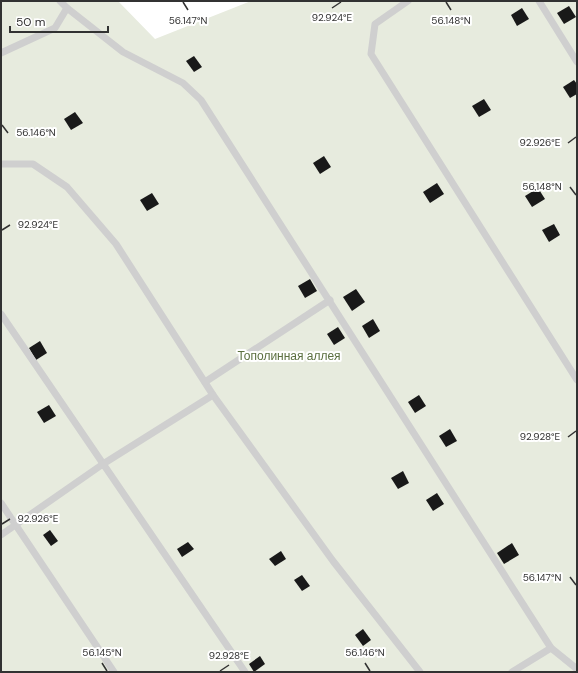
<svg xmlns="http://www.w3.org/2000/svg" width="578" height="673" font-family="'DM Sans',sans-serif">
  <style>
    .green { fill: #e7ebde }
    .building { fill: #191919 }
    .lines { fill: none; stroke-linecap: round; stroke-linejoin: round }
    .lane { stroke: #cfcfcf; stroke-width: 7 }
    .ticks { fill: none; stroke: #323232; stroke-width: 1.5 }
    .labels { text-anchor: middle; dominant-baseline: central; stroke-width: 4; stroke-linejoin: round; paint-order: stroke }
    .park-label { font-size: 12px; fill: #5b6f3f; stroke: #fff }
    .ticks-label { font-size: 10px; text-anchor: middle; fill: #323232; stroke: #fff; stroke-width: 4; stroke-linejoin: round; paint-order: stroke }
  </style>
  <rect width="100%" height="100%" fill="#fff"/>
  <!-- green -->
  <polygon class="green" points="1,1 118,1 155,39 251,1 577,1 577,672 1,672"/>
  <!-- building -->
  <g class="building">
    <polygon points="569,6 576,17 564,24 557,13"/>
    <polygon points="522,8 529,19 517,26 511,15"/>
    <polygon points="194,56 202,67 194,72 186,61"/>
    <polygon points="574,80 577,84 577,94 570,98 563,87"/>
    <polygon points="484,99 491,110 479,117 472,106"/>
    <polygon points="75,112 83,123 71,130 64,119"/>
    <polygon points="324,156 331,167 320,174 313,163"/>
    <polygon points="437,183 444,194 430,203 423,192"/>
    <polygon points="538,188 545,199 532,207 525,196"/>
    <polygon points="152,193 159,204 147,211 140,200"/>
    <polygon points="554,224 560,235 549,242 542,230"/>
    <polygon points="310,279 317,291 305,298 298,286"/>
    <polygon points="356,289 365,302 352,311 343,297"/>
    <polygon points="373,319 380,331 369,338 362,326"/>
    <polygon points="338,327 345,338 334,345 327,334"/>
    <polygon points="40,341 47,353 36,360 29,348"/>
    <polygon points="419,395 426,406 415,413 408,402"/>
    <polygon points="49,405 56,416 44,423 37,412"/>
    <polygon points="450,429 457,441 446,447 439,436"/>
    <polygon points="403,471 409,483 398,489 391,478"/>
    <polygon points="437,493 444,504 433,511 426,500"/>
    <polygon points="50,530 58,541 51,546 43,535"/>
    <polygon points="188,542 194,549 182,557 177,549"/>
    <polygon points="512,543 519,555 504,564 497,553"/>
    <polygon points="281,551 286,559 275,566 269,559"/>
    <polygon points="302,575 310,586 302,591 294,580"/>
    <polygon points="363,629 371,640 363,646 355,635"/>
    <polygon points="260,656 265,664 254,672 249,664"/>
  </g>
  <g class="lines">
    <!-- lane -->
    <g class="lane">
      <polyline points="60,1 67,8 123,52 183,83 201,100 551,648 577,669"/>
      <polyline points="408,1 375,24 371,54 577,380"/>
      <polyline points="539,1 577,62"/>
      <polyline points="1,53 55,28 67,8"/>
      <polyline points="1,164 33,164 67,187 116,244 213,395 333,561 420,672"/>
      <polyline points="1,314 245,672"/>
      <polyline points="205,382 330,300"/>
      <polyline points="1,503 114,672"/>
      <polyline points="1,535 103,464 213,395"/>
      <polyline points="512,672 551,648"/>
    </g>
  </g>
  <!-- ticks -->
  <path class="ticks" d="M183 2 188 10M446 2 451 10M332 8 341 2M2 125 8 133M568 143 576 137M570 187 576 195M2 230 10 225M568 437 576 431M2 524 10 519M570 577 576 585M102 663 107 671M365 663 370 671M220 671 229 665"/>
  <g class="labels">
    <!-- park labels -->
    <g class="park-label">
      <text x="289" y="356">Тополинная аллея</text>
    </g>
  </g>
  <g class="ticks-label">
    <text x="332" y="21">92.924°E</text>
    <text x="188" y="24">56.147°N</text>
    <text x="451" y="24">56.148°N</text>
    <text x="36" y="136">56.146°N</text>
    <text x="540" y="146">92.926°E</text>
    <text x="542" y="190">56.148°N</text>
    <text x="38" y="228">92.924°E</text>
    <text x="540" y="440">92.928°E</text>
    <text x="38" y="522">92.926°E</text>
    <text x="542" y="581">56.147°N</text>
    <text x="102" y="656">56.145°N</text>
    <text x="365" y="656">56.146°N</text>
    <text x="229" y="659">92.928°E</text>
  </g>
  <!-- border -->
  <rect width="578" height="673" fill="none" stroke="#323232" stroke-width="4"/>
  <!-- scale -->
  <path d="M10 26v6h98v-6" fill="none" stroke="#323232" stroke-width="2"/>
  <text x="16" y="26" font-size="12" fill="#323232" stroke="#ffffff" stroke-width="3" paint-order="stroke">50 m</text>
</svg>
